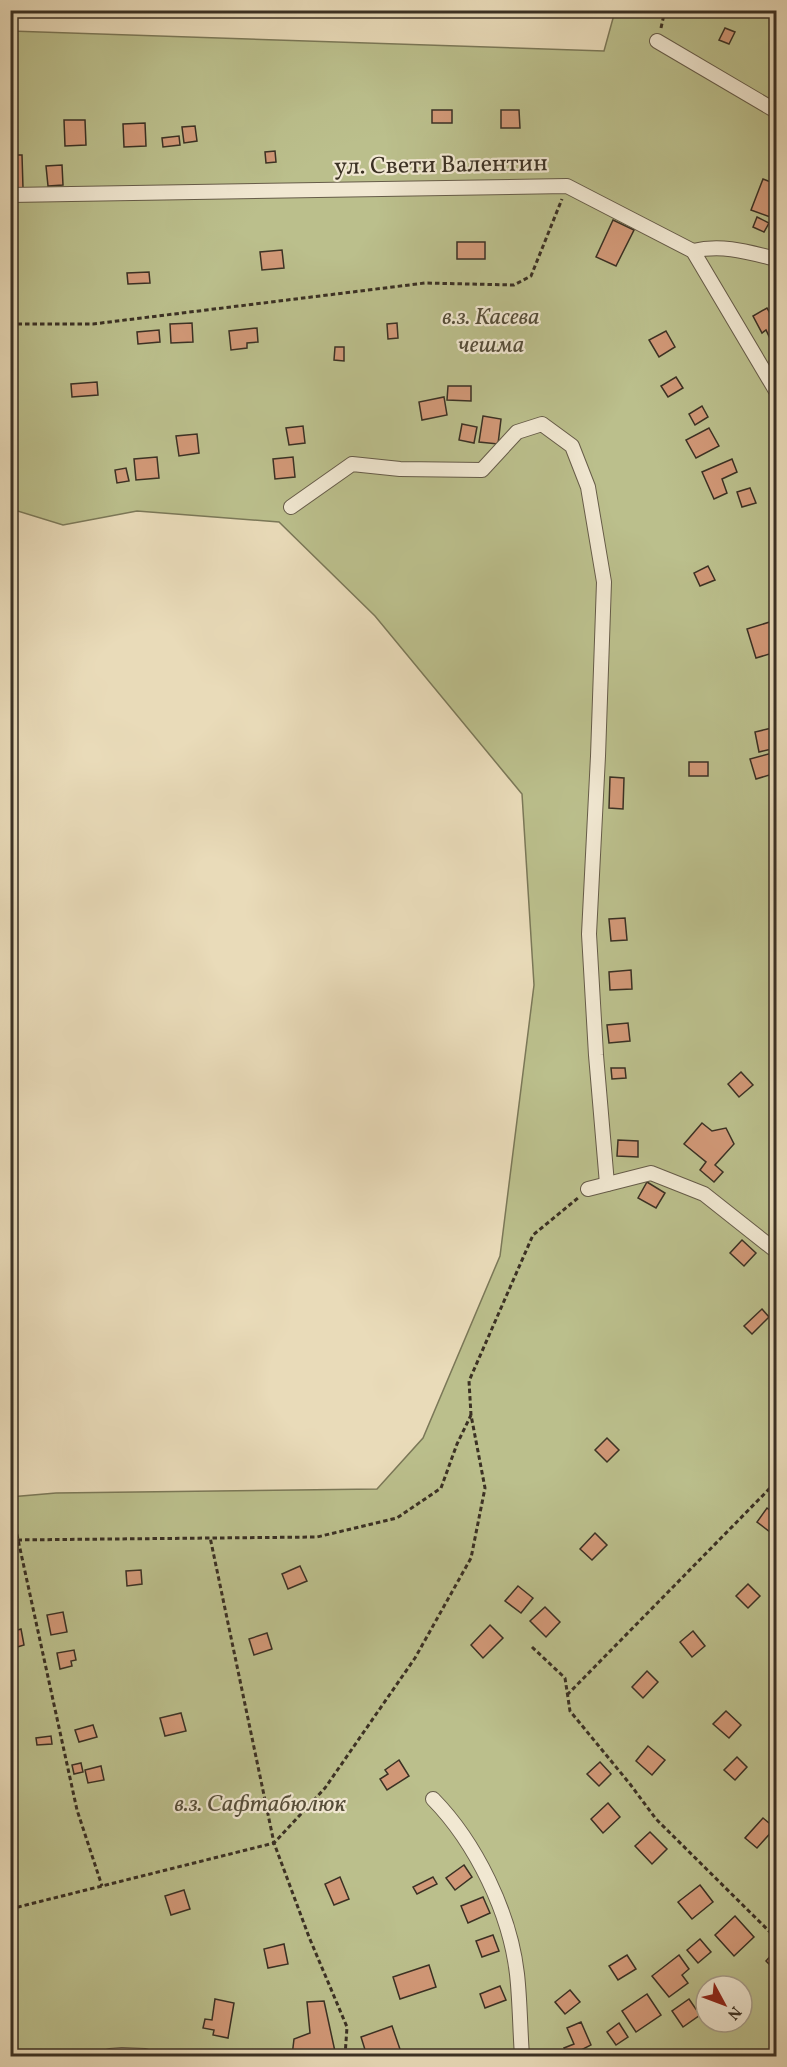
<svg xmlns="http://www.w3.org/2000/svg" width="787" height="2067" font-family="Vollkorn,serif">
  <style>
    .green { fill: #bbbf8c; stroke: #7b7858; stroke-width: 1.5; fill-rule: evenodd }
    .building { fill: #d19877; stroke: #3b3124; stroke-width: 1.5 }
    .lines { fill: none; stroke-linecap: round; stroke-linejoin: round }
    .minor-casing { stroke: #665c49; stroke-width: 16 }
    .path { stroke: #3b3124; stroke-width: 3; stroke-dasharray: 4.5 3; stroke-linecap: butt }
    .minor { stroke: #f1e8d2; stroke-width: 14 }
    .labels { text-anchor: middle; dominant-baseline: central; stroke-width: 4.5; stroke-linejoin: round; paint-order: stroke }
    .street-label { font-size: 24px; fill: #3b3124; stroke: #f1e8d2 }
    .park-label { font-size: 24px; font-style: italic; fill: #554d39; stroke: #f1e8d2 }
  </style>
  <rect width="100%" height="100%" fill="#e9dbb9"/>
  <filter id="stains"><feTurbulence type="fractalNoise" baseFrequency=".00333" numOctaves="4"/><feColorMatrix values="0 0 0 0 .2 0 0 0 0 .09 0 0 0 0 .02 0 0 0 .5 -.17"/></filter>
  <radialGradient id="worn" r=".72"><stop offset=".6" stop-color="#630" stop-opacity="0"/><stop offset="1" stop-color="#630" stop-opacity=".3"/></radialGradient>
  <!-- green -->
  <path class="green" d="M615 11H776V2056H11L10 1497 56 1493 377 1489 423 1438 500 1256 534 985 522 794 375 616 279 522 137 511 63 525 11 509V31L604 51ZM706 1986H742V2022H706Z"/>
  <!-- building -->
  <g class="building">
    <polygon points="725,28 735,32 729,44 719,40"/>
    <rect x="432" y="110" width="20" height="13"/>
    <polygon points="501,110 519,110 520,128 501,128"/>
    <polygon points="64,120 85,120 86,145 65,146"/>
    <polygon points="145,123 146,146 124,147 123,124"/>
    <polygon points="195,126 197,141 184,143 182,127"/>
    <polygon points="179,136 180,145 163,147 162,138"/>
    <polygon points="275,151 276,162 266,163 265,152"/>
    <polygon points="10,155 22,155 23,188 10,188"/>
    <polygon points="62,165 63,185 48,186 46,166"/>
    <polygon points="763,179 776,184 776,209 773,218 751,210"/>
    <polygon points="757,217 769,223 764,232 753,227"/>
    <polygon points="613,220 634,230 616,266 596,257"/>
    <rect x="457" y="242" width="28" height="17"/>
    <polygon points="282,250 284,268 262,270 260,252"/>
    <polygon points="149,272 150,283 128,284 127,273"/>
    <polygon points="767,308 776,324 776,346 774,347 766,330 762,333 753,316"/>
    <polygon points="192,323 193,342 171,343 170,324"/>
    <polygon points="397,323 398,338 388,339 387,324"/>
    <polygon points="257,328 258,342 247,343 247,348 231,350 229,331"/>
    <polygon points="159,330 160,342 138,344 137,332"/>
    <polygon points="666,331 675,347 659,357 649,340"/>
    <polygon points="335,347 344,347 344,361 334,360"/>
    <polygon points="676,377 683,388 668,397 661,386"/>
    <polygon points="97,382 98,395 72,397 71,384"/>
    <polygon points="448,386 471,386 471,401 447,400"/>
    <polygon points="444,397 447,415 422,420 419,402"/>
    <polygon points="702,406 708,417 695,425 689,414"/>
    <polygon points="483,416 501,419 498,444 479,442"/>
    <polygon points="462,424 477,427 474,443 459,440"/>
    <polygon points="303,426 305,443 289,445 286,428"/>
    <polygon points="709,428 719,446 696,458 686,440"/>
    <polygon points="197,434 199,453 179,456 176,436"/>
    <polygon points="157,457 159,478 136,480 134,459"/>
    <polygon points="293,457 295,477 275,479 273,459"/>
    <polygon points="732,459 737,472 722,479 727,493 714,499 702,472"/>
    <polygon points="126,468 129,481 117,483 115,470"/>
    <polygon points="750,488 756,503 742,507 737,492"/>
    <polygon points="708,566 715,580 700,586 694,573"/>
    <polygon points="776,620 776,652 756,658 747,629"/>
    <polygon points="772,728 776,748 759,752 755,732"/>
    <polygon points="776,752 776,773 756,779 750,759"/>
    <rect x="689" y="762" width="19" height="14"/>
    <polygon points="610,777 624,778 623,809 609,808"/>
    <polygon points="625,918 627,940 611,941 609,919"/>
    <polygon points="631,970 632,989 610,990 609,972"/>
    <polygon points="628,1023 630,1041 609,1043 607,1025"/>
    <polygon points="611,1068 625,1068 626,1078 612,1079"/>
    <polygon points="741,1072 753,1085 739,1097 728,1084"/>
    <polygon points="702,1123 712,1131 726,1128 734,1144 715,1165 723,1172 714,1182 700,1170 706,1162 684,1144"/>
    <polygon points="618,1140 638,1141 638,1157 617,1156"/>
    <polygon points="647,1182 665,1193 656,1208 638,1198"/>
    <polygon points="742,1240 756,1253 744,1266 730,1253"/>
    <polygon points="762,1309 769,1317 752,1334 744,1326"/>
    <polygon points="607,1438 619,1450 607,1462 595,1450"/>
    <polygon points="767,1508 776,1515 776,1531 774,1535 757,1522"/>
    <polygon points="595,1533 607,1545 592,1560 580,1549"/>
    <polygon points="300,1566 307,1581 288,1589 282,1574"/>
    <polygon points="141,1570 142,1584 127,1586 126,1571"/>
    <polygon points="748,1584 760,1596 748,1608 736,1596"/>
    <polygon points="518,1586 533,1598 521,1613 505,1601"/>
    <polygon points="545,1607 560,1622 546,1637 530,1621"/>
    <polygon points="63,1612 67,1632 51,1635 47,1615"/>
    <polygon points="490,1625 503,1638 483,1658 471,1645"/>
    <polygon points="21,1629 24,1645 14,1648 11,1632"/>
    <polygon points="693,1631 705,1646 692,1657 680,1642"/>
    <polygon points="267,1633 272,1649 254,1655 249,1639"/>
    <polygon points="74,1650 76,1660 71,1661 72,1666 60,1669 57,1653"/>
    <polygon points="647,1671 658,1682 643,1698 632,1687"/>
    <polygon points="726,1711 741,1725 729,1738 713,1724"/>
    <polygon points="181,1713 186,1731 165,1736 160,1718"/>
    <polygon points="93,1725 97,1737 79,1742 75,1730"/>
    <polygon points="51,1736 52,1744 37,1745 36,1738"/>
    <polygon points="648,1746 665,1760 652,1775 636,1761"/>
    <polygon points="737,1757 747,1767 735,1780 724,1770"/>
    <polygon points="399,1760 409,1776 387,1790 380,1779 388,1774 385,1770"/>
    <polygon points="600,1762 611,1774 599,1786 587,1774"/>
    <polygon points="81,1763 83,1772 74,1774 72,1765"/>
    <polygon points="101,1766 104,1780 88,1783 85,1770"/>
    <polygon points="608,1803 620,1817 603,1833 591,1819"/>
    <polygon points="763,1818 775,1828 757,1848 745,1838"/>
    <polygon points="650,1832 667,1849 652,1864 635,1846"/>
    <polygon points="464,1865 472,1877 455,1890 446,1878"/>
    <polygon points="340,1877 349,1899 334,1905 325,1884"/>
    <polygon points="433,1877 437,1884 417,1894 413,1887"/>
    <polygon points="700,1885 713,1902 692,1919 678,1902"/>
    <polygon points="184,1890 190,1909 171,1915 165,1896"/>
    <polygon points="483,1897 490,1913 468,1923 461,1906"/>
    <polygon points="735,1916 754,1937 734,1956 715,1935"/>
    <polygon points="493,1935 499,1951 482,1957 476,1941"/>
    <polygon points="700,1939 711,1952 698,1963 687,1950"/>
    <polygon points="284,1944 288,1964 268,1968 264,1949"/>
    <polygon points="776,1950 776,1971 766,1961"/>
    <polygon points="627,1955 636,1969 618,1980 609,1966"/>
    <polygon points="679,1955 689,1969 682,1975 688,1983 669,1997 652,1976"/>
    <polygon points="429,1965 436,1987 400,1999 393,1977"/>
    <polygon points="500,1986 506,2000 485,2008 480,1994"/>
    <polygon points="570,1990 580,2002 565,2014 555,2002"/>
    <polygon points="647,1994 661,2015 636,2032 622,2011"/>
    <polygon points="215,1999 234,2003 228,2038 213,2035 214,2030 203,2028 205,2019 212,2020"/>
    <polygon points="689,1999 700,2015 683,2027 672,2011"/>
    <polygon points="324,2001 336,2056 292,2056 294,2039 310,2033 307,2002"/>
    <polygon points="581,2022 591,2045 579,2051 582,2056 568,2056 564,2048 574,2044 567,2028"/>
    <polygon points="619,2023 628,2037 616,2045 607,2032"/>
    <polygon points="392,2026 402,2055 367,2056 361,2037"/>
  </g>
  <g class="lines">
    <!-- minor casing -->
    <g class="minor-casing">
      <g id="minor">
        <polyline points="657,41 776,111"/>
        <polyline points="10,195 567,186 693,251 776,391"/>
        <path d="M693 251C722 244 748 252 776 259"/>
        <polyline points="291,507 352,464 400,469 482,470 517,432 542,424 572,446 588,487 604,582 598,756 589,934 596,1055 607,1184"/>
        <polyline points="588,1189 651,1173 704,1194 776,1251"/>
        <path d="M433 1799C476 1843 510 1913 517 1974 520 2001 520 2029 522 2056"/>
        <polyline points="110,2056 122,2055 145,2056"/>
      </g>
    </g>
    <!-- path -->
    <g class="path">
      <polyline points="661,28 665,10"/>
      <polyline points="10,324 93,324 425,283 514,285 531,276 562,199"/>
      <polyline points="12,1512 77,1810 102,1886"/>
      <polyline points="10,1540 317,1537 397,1518 441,1488 457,1444 471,1415"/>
      <polyline points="532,1647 565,1678 570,1711 630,1784 656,1819 776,1938"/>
      <polyline points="567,1695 776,1482"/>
      <polyline points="10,1909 274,1843 210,1537"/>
      <polyline points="345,2056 347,2027 309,1937 274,1843 325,1788 415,1658 471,1558 485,1488 471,1415 469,1381 533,1235 578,1198"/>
    </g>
    <!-- minor -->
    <use href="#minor" class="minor"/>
  </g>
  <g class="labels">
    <!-- street labels -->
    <g class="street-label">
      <text transform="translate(441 166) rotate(-1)">ул. Свети Валентин</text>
    </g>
    <!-- park labels -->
    <g class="park-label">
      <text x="491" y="318">в.з. Касева<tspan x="491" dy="28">чешма</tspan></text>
      <text x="260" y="1805">в.з. Сафтабюлюк</text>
    </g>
  </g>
  <!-- margin -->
  <rect width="787" height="2067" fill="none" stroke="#e9dbb9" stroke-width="36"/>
  <rect x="12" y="12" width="763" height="2043" fill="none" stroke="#3b3124" stroke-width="3"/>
  <rect x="18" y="18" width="751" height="2031" fill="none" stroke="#3b3124" stroke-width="1.5"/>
  <!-- north arrow -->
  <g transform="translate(724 2004) rotate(131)"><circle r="28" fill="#f1e8d2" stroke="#a89f8c" stroke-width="1.5"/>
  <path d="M0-4.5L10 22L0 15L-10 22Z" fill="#8f2418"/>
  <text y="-9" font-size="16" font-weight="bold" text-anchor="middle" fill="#3b3124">N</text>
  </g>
  <rect width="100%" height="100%" filter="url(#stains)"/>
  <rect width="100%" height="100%" fill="url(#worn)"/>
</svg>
